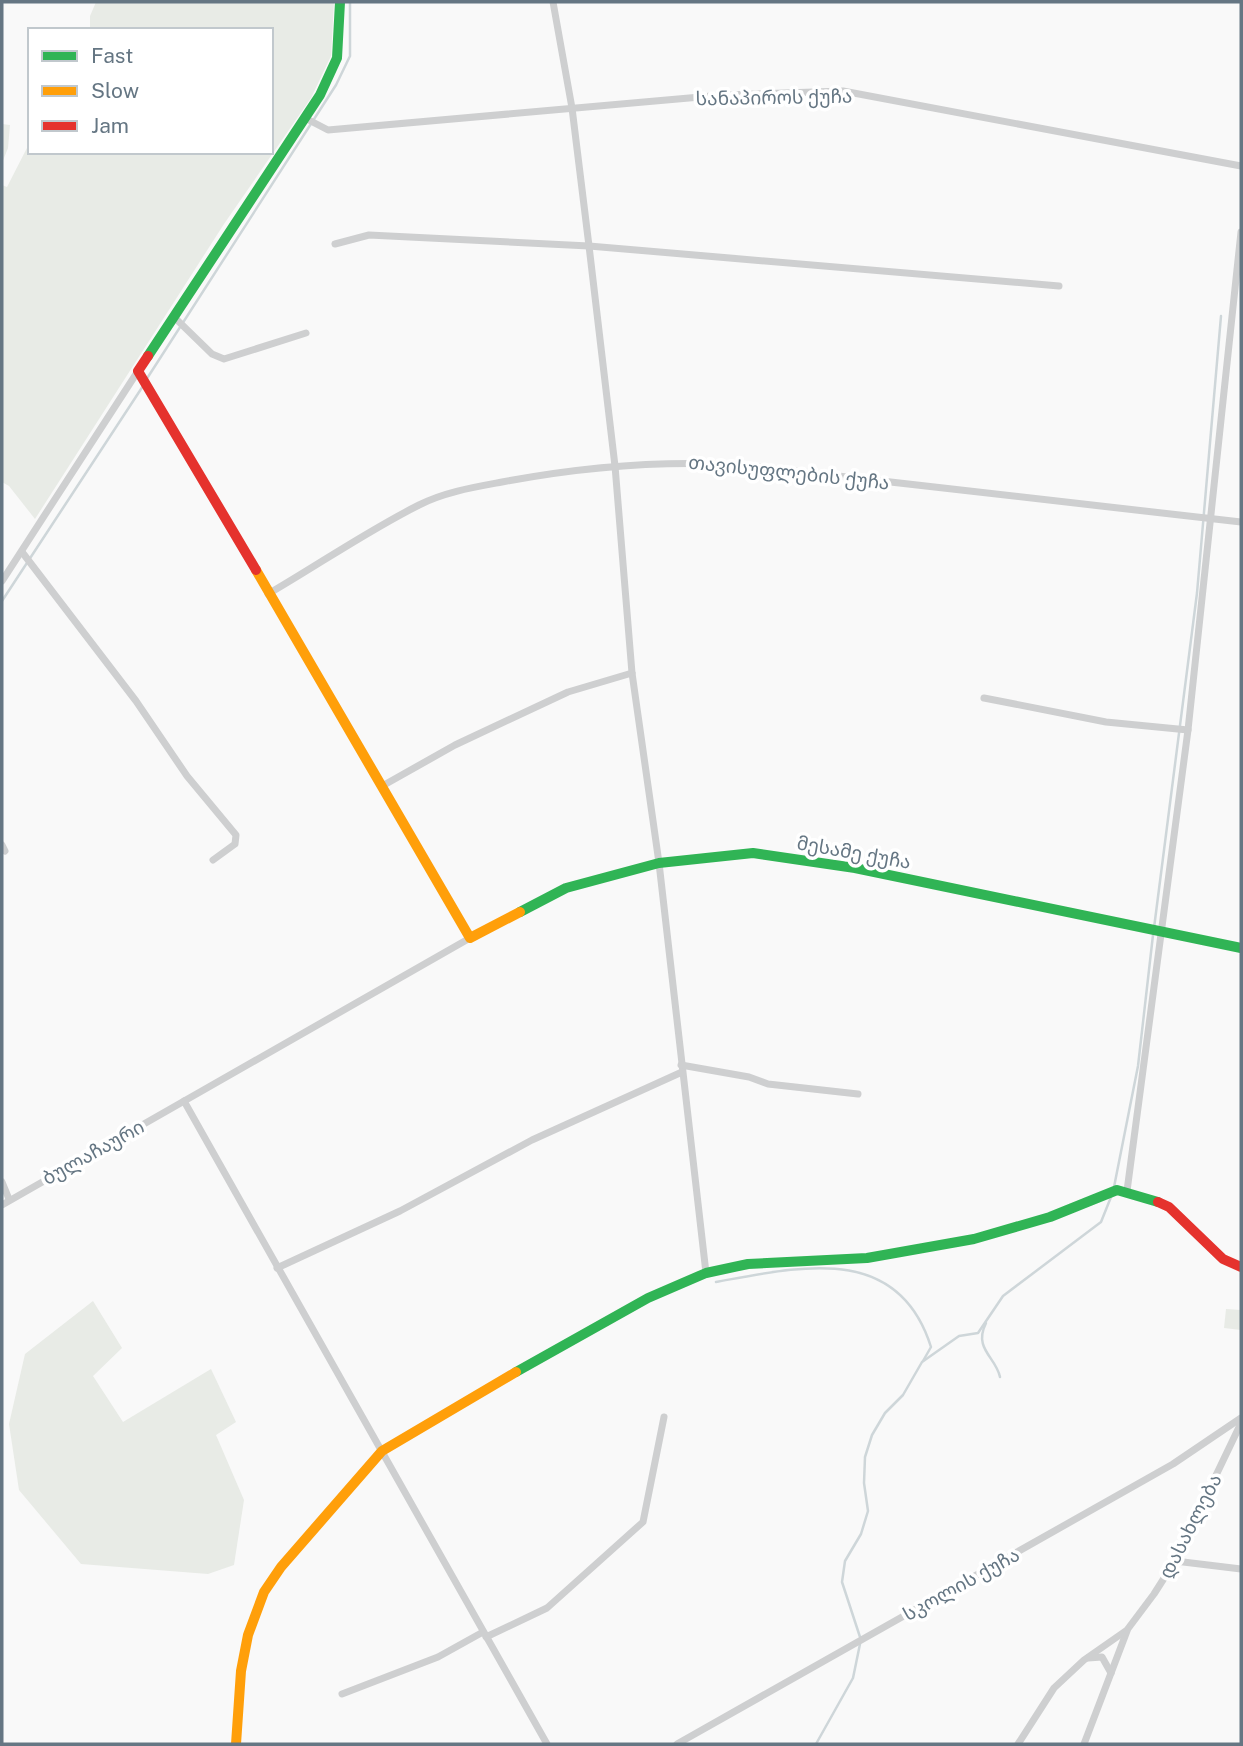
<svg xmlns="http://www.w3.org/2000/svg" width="1243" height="1746" font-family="'Public Sans','Noto Sans Georgian',sans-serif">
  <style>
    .green { fill: #e8ebe6 }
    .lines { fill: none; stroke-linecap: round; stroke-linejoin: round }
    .stream { stroke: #ced6d9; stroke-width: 2.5 }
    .street { stroke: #cecfd0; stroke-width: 7 }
    .fast { stroke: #30b455; stroke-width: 10 }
    .slow { stroke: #ff9f0a; stroke-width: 10 }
    .jam { stroke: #e5322d; stroke-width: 10 }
    .labels { text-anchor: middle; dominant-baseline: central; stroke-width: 7; stroke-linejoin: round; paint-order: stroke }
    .street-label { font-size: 19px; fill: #657683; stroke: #fff }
  </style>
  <rect width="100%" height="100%" fill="#f9f9f9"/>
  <!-- green -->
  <g class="green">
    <polygon points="96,2 334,2 331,56 311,98 224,224 35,519 9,486 2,482 2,185 7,187 30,142 30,152 271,152 271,30 90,30 90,16"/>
    <polygon points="2,124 10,125 8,148 2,163"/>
    <polygon points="93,1301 122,1348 93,1376 123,1422 211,1369 236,1422 216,1435 244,1500 234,1565 208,1574 81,1564 19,1490 9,1424 25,1354"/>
    <polygon points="1226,1309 1241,1310 1241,1330 1224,1328"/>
  </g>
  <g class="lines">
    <!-- stream -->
    <g class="stream">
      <polyline points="146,380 336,85 350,56 350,2"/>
      <polyline points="2,601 143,386"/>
      <polyline points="1154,928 1197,593 1221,316"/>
      <polyline points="1114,1187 1138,1066 1153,935"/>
      <path d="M716 1282C799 1267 898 1242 931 1347L923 1361"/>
      <path d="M986 1323C973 1349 996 1357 1000 1377"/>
      <polyline points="860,1637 842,1582 845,1561 861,1534 868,1511 864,1483 865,1457 872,1435 885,1413 903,1395 922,1362 959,1336 978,1333 1003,1296 1101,1222 1111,1197"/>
      <polyline points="816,1744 853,1678 860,1644"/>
    </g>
    <!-- street -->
    <g class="street">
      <polyline points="553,2 572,108 589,246 615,466 632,673 659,863 706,1273"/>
      <polyline points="305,118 328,130 723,95 843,91 1241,166"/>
      <polyline points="335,244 369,235 589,246 1059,286"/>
      <polyline points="174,317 212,354 224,359 306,333"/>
      <polyline points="22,552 136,701 187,776 236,835 235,844 213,860"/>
      <polyline points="2,581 138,371"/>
      <path d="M268 594C318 565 367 531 419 505 444 492 475 487 502 482 581 467 660 460 741 465L1241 522"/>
      <polyline points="984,698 1106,722 1188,730"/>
      <polyline points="384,785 455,745 568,692 632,673"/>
      <polyline points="2,845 5,851"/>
      <polyline points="681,1065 749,1077 768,1084 858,1094"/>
      <polyline points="184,1101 547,1744"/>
      <polyline points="2,1182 9,1199"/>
      <polyline points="1127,1191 1188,730 1241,232"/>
      <polyline points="2,1205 470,938"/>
      <polyline points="277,1268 400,1211 532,1140 682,1072"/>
      <polyline points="1175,1561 1241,1569"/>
      <polyline points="486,1637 547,1608 643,1522 664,1417"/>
      <polyline points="1088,1658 1102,1657 1111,1673"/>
      <polyline points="342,1694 438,1657 483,1632"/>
      <polyline points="677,1744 1173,1464 1241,1418"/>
      <polyline points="1018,1744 1054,1688 1084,1660 1127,1630 1154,1594 1175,1561 1241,1423"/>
      <polyline points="1084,1744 1127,1631"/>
    </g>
    <!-- fast -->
    <g class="fast">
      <polyline points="148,356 320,95 337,58 340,2"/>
      <polyline points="520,912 566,888 659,863 753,853 855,868 1241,948"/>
      <polyline points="516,1372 648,1298 706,1273 748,1264 867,1258 974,1239 1050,1217 1117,1190 1158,1202"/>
    </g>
    <!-- slow -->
    <g class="slow">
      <polyline points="256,570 470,938 520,912"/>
      <polyline points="236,1744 241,1671 248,1635 264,1592 281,1567 382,1451 516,1372"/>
    </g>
    <!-- jam -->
    <g class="jam">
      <polyline points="148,356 138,371 256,570"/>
      <polyline points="1158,1202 1169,1207 1223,1259 1241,1267"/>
    </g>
  </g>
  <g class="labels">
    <!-- street labels -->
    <g class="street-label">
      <text transform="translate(774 97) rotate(-1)">სანაპიროს ქუჩა</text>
      <text transform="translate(789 472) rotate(6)">თავისუფლების ქუჩა</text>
      <text transform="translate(854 852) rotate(10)">მესამე ქუჩა</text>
      <text transform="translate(93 1152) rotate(-29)">ბულაჩაური</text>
      <text transform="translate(1190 1526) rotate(-63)">დასახლება</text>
      <text transform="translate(961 1584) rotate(-29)">სკოლის ქუჩა</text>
    </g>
  </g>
  <!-- border -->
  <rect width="1243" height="1746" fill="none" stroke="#657683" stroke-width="7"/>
  <!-- legend -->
  <rect x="28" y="28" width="245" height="126" fill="#ffffff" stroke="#c1c8cd" stroke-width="2"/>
  <rect x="42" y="51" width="35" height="10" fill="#30b455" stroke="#c1c8cd" stroke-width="2"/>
  <text x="91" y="63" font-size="21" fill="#657683">Fast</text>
  <rect x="42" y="86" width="35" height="10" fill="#ff9f0a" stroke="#c1c8cd" stroke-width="2"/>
  <text x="91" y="98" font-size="21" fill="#657683">Slow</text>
  <rect x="42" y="121" width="35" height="10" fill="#e5322d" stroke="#c1c8cd" stroke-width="2"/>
  <text x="91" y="133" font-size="21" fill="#657683">Jam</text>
</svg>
